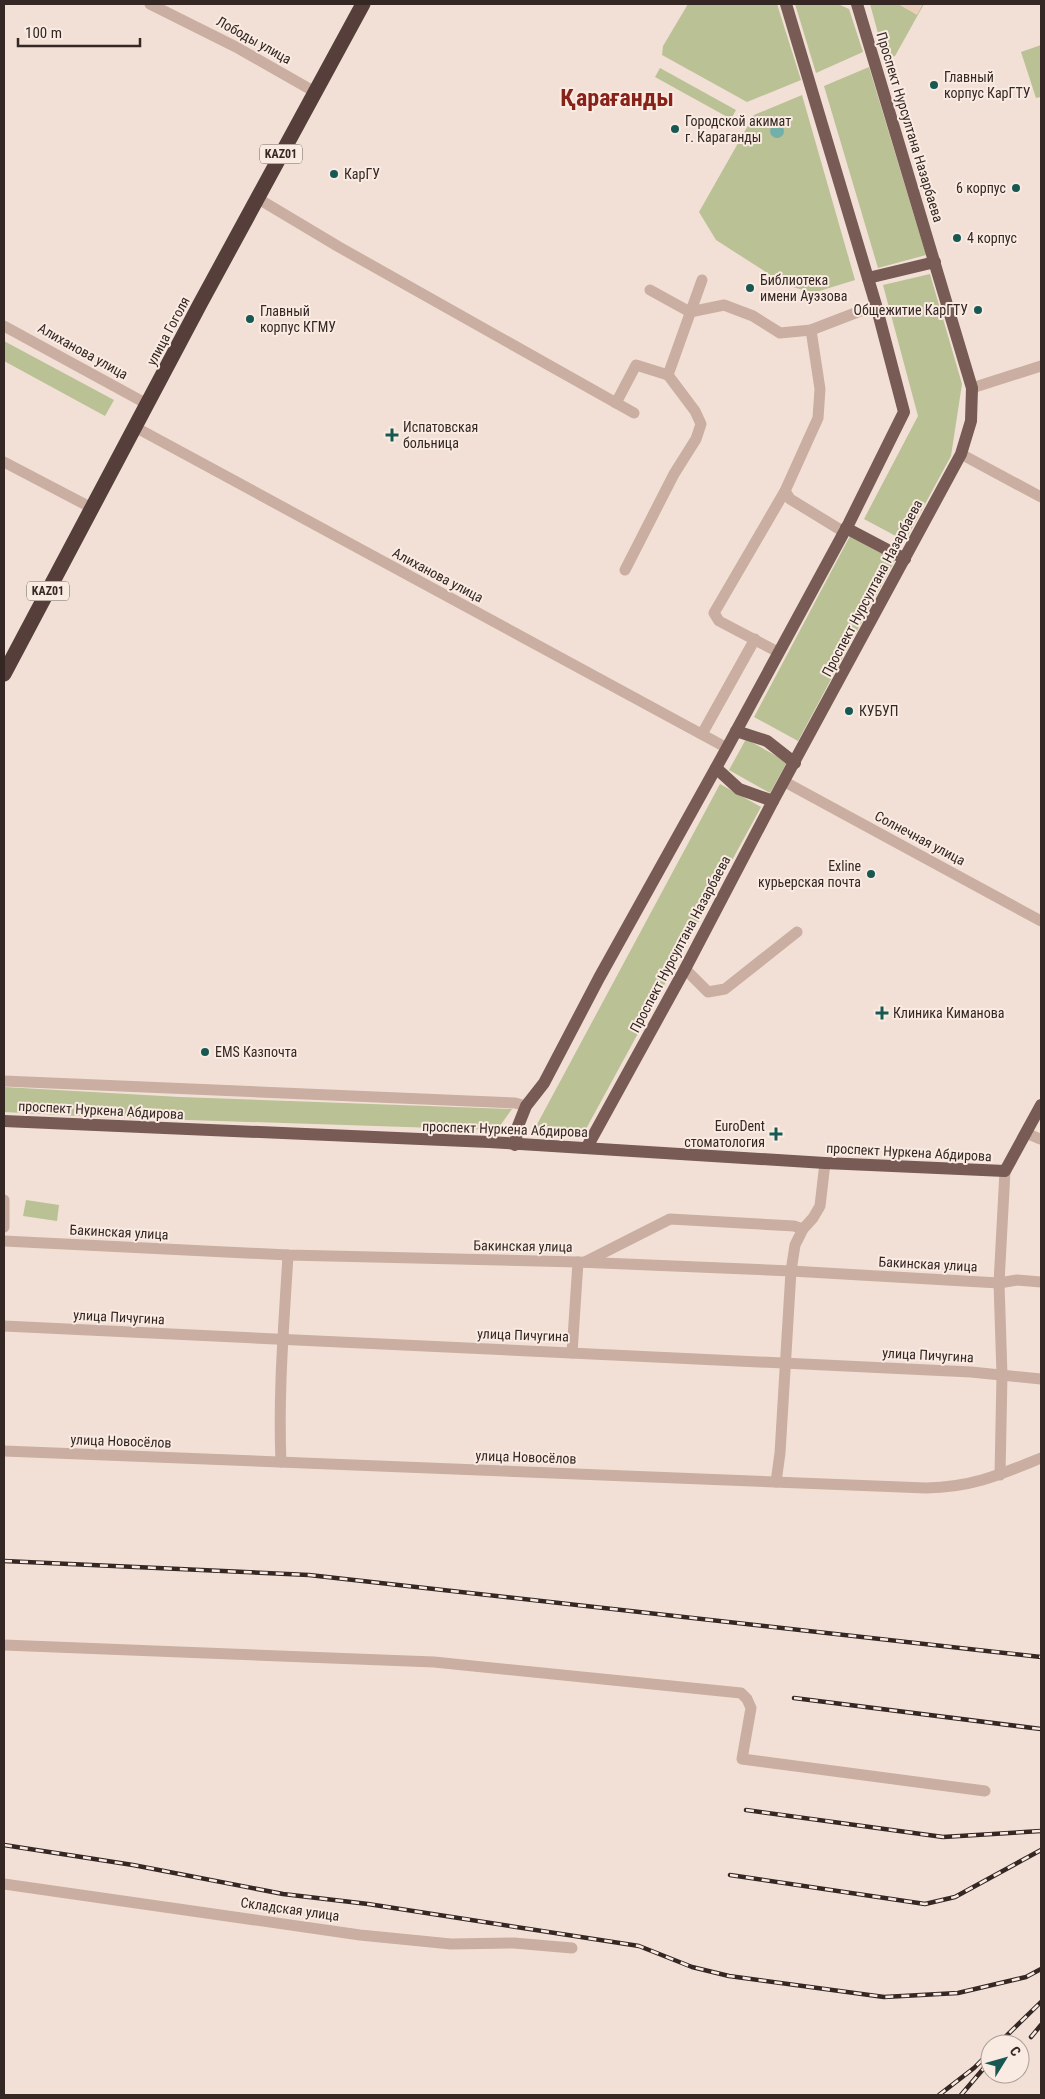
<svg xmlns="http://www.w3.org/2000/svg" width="1045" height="2099" font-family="'Roboto Condensed',sans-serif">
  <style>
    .green { fill: #b9c195 }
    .plaza { fill: #ebcfbb }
    .water { fill: #73b0a9 }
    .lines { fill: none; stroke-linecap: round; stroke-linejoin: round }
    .minor { stroke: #caaea1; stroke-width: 11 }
    .major { stroke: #775b54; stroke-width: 12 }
    .highway { stroke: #563f3b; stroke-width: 15 }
    .rail-casing { stroke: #342724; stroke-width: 4.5 }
    .rail { stroke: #faebe2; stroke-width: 2.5; stroke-dasharray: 8; stroke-linecap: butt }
    .poi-dot { fill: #185852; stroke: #faebe2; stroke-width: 2 }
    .labels { text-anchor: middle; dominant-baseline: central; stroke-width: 4; stroke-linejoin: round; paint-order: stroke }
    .shield { fill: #faebe2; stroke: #6f625d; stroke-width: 1 }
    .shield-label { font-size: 12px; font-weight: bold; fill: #342724 }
    .street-label { font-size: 14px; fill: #342724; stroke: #faebe2 }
    .poi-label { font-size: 14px; fill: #342724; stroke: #faebe2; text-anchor: start }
    .town-label { font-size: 24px; font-weight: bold; fill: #872219; stroke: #faebe2 }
  </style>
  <rect width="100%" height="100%" fill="#f2e0d6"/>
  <!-- green -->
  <g class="green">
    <polygon points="688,4 777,4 801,80 747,102 662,55 663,46"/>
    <polygon points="795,4 838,4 849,9 863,52 816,73"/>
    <polygon points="870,4 924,4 895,56 885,59"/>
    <polygon points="1041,45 1041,97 1036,98 1021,52"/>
    <polygon points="869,67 926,255 878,268 824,86"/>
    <polygon points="660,68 736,110 731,119 655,77"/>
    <polygon points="802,95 855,280 813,293 786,285 716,240 699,212 754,115"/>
    <polygon points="930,274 962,384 951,456 905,541 864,519 918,416 883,285"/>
    <polygon points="4,341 114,400 105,416 4,361"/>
    <polygon points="850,536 895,560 798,741 754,717"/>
    <polygon points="746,739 787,762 770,793 729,770"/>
    <polygon points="720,784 761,807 586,1129 534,1130"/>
    <polygon points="4,1087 180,1097 512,1109 497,1130 98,1117 4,1112"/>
    <polygon points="26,1200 59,1205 57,1221 23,1216"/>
  </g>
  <!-- plaza -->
  <polygon class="plaza" points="898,4 923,4 917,15"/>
  <!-- water -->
  <circle class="water" cx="777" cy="131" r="7"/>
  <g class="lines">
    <!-- minor -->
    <g class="minor">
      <polyline points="150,4 236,47 315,92"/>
      <polyline points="257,198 339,247 634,413"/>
      <polyline points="650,290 690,312 724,305 753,316 780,333 811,330 876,305"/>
      <polyline points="4,326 147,404"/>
      <polyline points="811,330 820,389 818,418 785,491 790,499 844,532"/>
      <polyline points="972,388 1041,366"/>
      <polyline points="616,403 636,365 668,375 702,280"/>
      <polyline points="135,427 727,748"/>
      <polyline points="961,454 1041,497"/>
      <polyline points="4,462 92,508"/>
      <polyline points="625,570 674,474 696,439 701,424 695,411 668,375"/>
      <polyline points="778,652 719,621 714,613 785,491"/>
      <polyline points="702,734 755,639"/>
      <polyline points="785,782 1041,921"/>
      <polyline points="685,969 708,992 725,989 797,932"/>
      <polyline points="4,1081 515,1103 526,1106"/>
      <polyline points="1026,1133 1040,1139"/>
      <polyline points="4,1200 4,1227"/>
      <polyline points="4,1241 288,1255 578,1262 791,1271 999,1283 1017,1280 1041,1282"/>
      <polyline points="585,1262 670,1219 794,1226 803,1229"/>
      <polyline points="4,1326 971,1372 1041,1379"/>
      <polyline points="572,1353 578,1262"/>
      <path d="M4 1451 926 1488C973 1487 999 1475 1041 1458"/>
      <path d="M281 1462C278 1393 284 1324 288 1255"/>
      <polyline points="1000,1475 1002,1375 999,1283 1005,1171"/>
      <polyline points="776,1482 780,1453 791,1271 795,1245 803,1229 813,1218 820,1206 825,1163"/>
      <polyline points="4,1645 434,1662 741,1693 747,1699 751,1708 742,1759 985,1791"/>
      <polyline points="4,1884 360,1935 451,1944 514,1943 572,1948"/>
    </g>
    <!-- major -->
    <g class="major">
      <polyline points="868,278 935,262"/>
      <polyline points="846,528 905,559"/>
      <polyline points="736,731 767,741 795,763"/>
      <polyline points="716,768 739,789 773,801"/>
      <polyline points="4,1121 489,1142 825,1163 1005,1171 1041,1105"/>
      <polyline points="515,1145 518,1126 526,1106 544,1083 599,978 727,748 849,523 904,412 876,305 786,4"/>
      <polyline points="587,1147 685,969 773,801 961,454 971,421 972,388 857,4"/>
    </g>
    <!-- highway -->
    <polyline class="highway" points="4,674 200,304 363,4"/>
    <!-- rail casing -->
    <g class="rail-casing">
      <g id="rail">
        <polyline points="4,1561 309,1575 1041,1657"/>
        <polyline points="794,1698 1041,1729"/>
        <polyline points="746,1810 943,1837 1041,1831"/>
        <polyline points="4,1845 133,1865 283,1894 368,1904 639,1946 692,1967 729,1976 884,1997 958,1993 1026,1977 1041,1969"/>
        <polyline points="730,1875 925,1904 955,1897 1041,1850"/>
        <polyline points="1031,2037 1041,2025"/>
        <polyline points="998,2044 1041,2002"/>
        <polyline points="939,2095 974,2068 990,2052"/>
        <polyline points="961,2095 990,2061"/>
      </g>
    </g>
    <!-- rail -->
    <use href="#rail" class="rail"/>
  </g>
  <!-- markers -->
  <g class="poi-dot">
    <circle cx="934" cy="85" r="5"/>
    <circle cx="675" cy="129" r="5"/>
    <circle cx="334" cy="174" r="5"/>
    <circle cx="1016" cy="188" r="5"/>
    <circle cx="957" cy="238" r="5"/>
    <circle cx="750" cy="288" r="5"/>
    <circle cx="978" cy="310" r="5"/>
    <circle cx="250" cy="319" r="5"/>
    <path d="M389.5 427.5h5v5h5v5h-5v5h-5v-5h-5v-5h5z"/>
    <circle cx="849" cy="711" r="5"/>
    <circle cx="871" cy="874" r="5"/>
    <path d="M879.5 1005.5h5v5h5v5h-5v5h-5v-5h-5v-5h5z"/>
    <circle cx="205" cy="1052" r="5"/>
    <path d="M773.5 1126.5h5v5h5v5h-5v5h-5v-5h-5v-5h5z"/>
  </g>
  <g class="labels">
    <!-- shield labels -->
    <g class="shield">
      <rect x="260" y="144.5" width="42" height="19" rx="4"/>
      <rect x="27" y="581.5" width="42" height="19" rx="4"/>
    </g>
    <g class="shield-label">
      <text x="281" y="154">KАZ01</text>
      <text x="48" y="591">KАZ01</text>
    </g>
    <!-- street labels -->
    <g class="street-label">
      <text transform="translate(254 40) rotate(29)">Лободы улица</text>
      <text transform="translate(910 127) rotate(73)">Проспект Нурсултана Назарбаева</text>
      <text transform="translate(168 331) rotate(-62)">улица Гоголя</text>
      <text transform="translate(83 351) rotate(29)">Алиханова улица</text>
      <text transform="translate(438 575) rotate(28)">Алиханова улица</text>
      <text transform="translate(872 588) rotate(-62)">Проспект Нурсултана Назарбаева</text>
      <text transform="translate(920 838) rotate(28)">Солнечная улица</text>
      <text transform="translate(680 944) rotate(-62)">Проспект Нурсултана Назарбаева</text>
      <text transform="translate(101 1110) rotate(3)">проспект Нуркена Абдирова</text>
      <text transform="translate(505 1129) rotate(2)">проспект Нуркена Абдирова</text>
      <text transform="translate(909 1152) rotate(3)">проспект Нуркена Абдирова</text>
      <text transform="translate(119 1232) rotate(3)">Бакинская улица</text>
      <text transform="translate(523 1246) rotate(1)">Бакинская улица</text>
      <text transform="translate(928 1264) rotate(3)">Бакинская улица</text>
      <text transform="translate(119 1317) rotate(3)">улица Пичугина</text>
      <text transform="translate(523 1335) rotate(2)">улица Пичугина</text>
      <text transform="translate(928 1355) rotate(3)">улица Пичугина</text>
      <text transform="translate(121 1441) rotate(2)">улица Новосёлов</text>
      <text transform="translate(526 1457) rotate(2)">улица Новосёлов</text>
      <text transform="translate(290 1909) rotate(8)">Складская улица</text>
    </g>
    <!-- poi labels -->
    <g class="poi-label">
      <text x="944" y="77">Главный<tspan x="944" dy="16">корпус КарГТУ</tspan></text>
      <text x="685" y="121">Городской акимат<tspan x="685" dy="16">г. Караганды</tspan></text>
      <text x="344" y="174">КарГУ</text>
      <text x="1006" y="188" text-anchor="end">6 корпус</text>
      <text x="967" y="238">4 корпус</text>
      <text x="760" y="280">Библиотека<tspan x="760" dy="16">имени Ауэзова</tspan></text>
      <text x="968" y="310" text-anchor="end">Общежитие КарГТУ</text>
      <text x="260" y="311">Главный<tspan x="260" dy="16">корпус КГМУ</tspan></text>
      <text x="403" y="427">Испатовская<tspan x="403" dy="16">больница</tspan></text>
      <text x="859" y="711">КУБУП</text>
      <text x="861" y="866" text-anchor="end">Exline<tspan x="861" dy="16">курьерская почта</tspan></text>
      <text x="893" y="1013">Клиника Киманова</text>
      <text x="215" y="1052">EMS Казпочта</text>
      <text x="765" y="1126" text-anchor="end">EuroDent<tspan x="765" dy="16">стоматология</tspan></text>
    </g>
    <!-- town labels -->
    <g class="town-label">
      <text x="617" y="98">Қарағанды</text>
    </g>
  </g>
  <!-- border -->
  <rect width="1045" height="2099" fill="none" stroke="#342724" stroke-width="10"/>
  <!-- north arrow -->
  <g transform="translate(1005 2059) rotate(53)"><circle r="24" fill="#faebe2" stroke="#ab9d96"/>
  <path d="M0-4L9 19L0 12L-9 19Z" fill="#185852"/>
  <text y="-8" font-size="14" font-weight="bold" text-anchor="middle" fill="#342724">С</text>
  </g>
  <!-- scale -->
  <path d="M18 38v8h122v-8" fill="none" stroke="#342724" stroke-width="2.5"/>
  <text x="25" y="38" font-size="15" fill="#342724" stroke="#faebe2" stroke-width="4" paint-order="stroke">100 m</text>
</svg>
